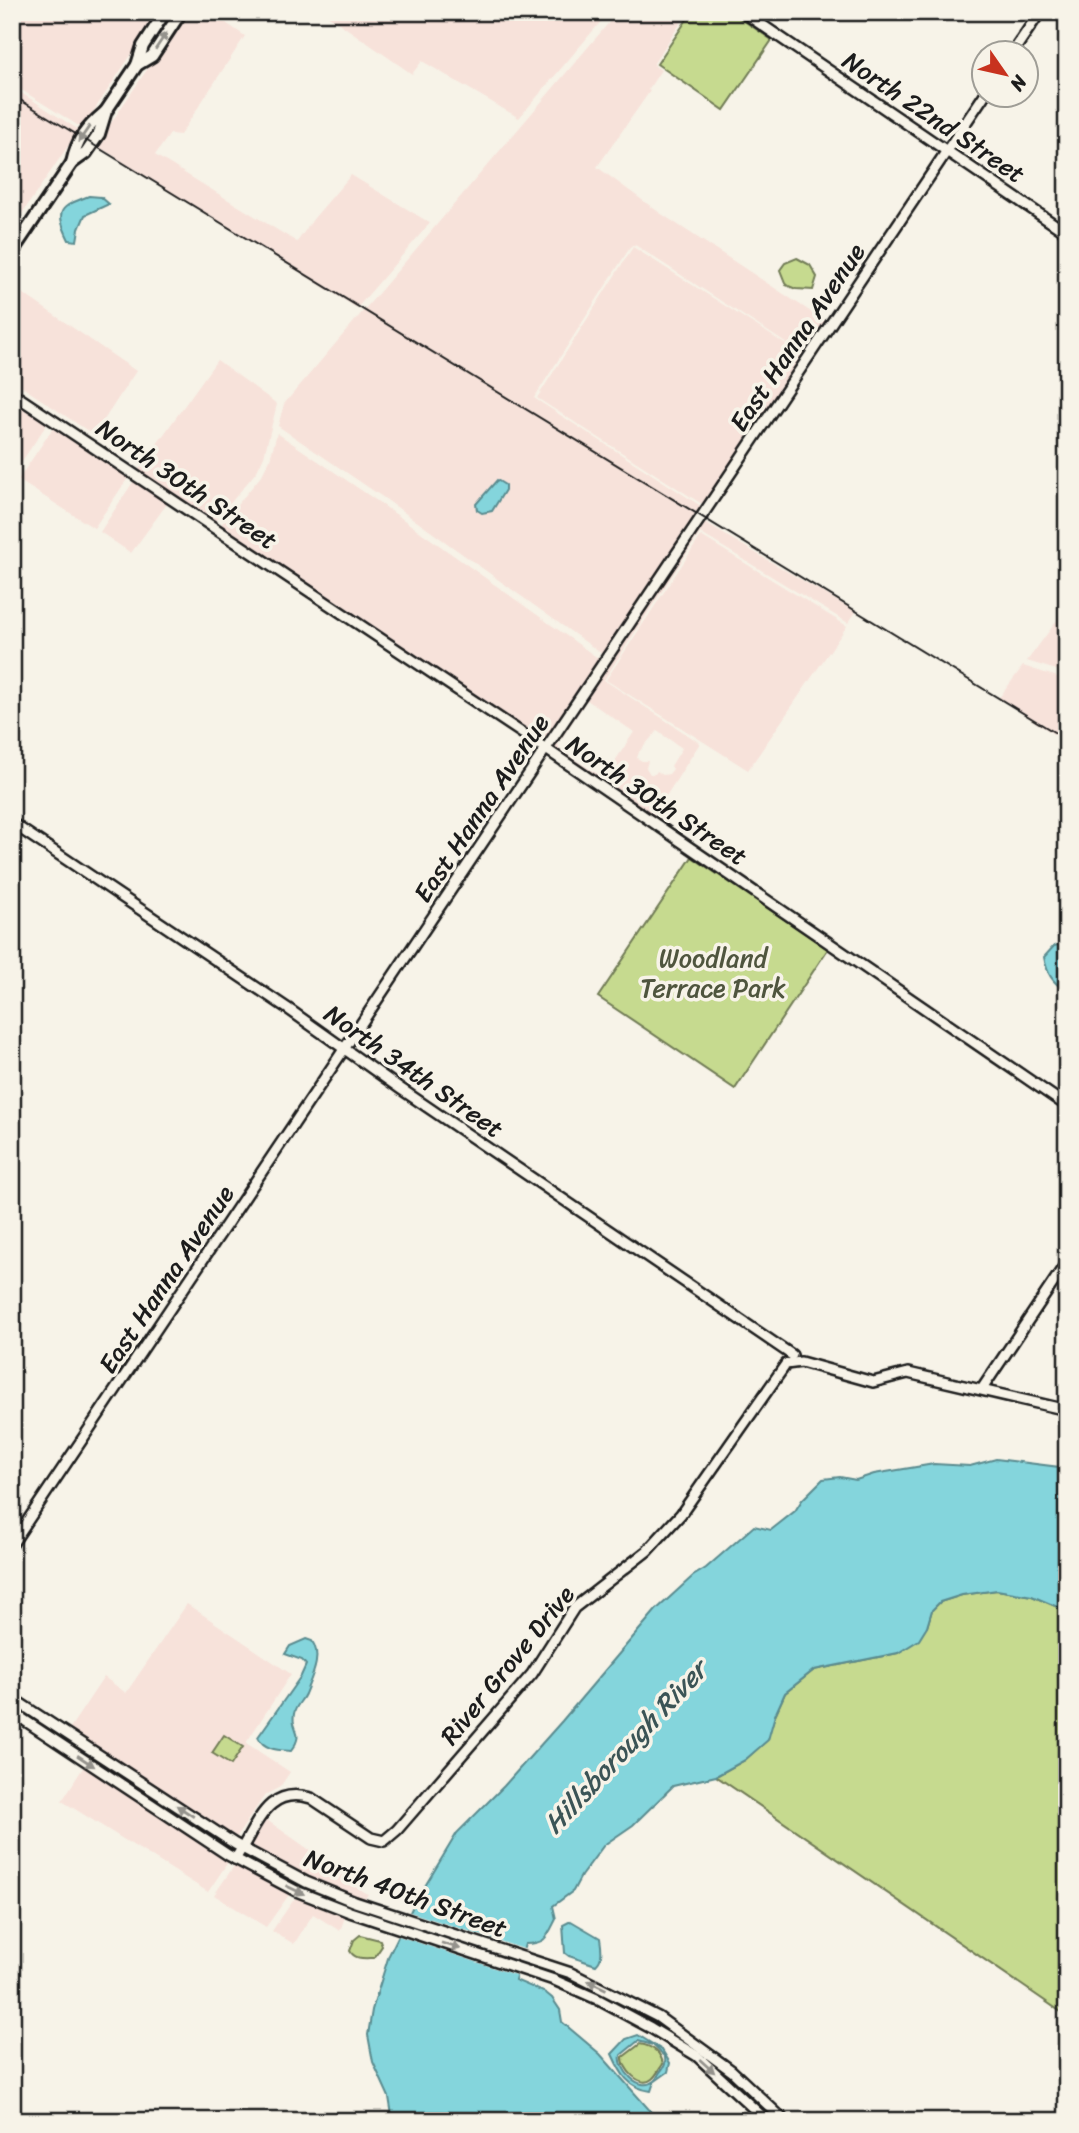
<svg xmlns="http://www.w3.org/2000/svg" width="1079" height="2133" font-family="Sriracha,sans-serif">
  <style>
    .built { fill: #f7e2da; fill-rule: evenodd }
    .green { fill: #c6da8f; stroke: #717b56; stroke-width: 2 }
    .water { fill: #84d5dc; stroke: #5a8b8f; stroke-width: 2; fill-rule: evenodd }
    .pier { fill: #f7f3e8 }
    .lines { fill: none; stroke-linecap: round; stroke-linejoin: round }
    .secondary-casing { stroke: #1c1c1c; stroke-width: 14 }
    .primary-casing { stroke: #1c1c1c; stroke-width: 16 }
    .secondary { stroke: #f7f3e8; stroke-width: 9 }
    .primary { stroke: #f7f3e8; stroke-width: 10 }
    .rail { stroke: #1c1c1c; stroke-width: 2 }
    .oneway { fill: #94928c }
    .labels { text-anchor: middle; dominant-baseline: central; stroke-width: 7; stroke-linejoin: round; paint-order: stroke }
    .street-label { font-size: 26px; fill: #1c1c1c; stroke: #f7f3e8 }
    .park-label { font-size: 26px; fill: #4f553e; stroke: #f7f3e8 }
    .water-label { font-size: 28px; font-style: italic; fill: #3b5456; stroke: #f7f3e8 }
  </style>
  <rect width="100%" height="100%" fill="#f7f3e8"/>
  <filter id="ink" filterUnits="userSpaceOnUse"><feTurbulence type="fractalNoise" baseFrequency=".0143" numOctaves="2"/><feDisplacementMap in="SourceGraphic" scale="14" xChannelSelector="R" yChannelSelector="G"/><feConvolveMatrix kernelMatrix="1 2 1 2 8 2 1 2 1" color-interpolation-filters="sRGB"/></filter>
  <g filter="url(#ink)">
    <!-- built -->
    <g class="built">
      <polygon points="12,12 160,12 82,128 12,84"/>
      <polygon points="186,12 210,12 245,36 180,135 170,134 155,155 297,242 314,218 351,175 430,223 357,308 96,145"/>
      <polygon points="323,12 609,12 519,118 422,61 412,74"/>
      <polygon points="618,12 688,12 654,63 655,66 661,70 648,90 650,91 597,167 660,213 828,323 804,355 635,245 631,246 534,398 704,508 605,656 384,498 278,426 284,404"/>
      <polygon points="12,87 79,130 12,228"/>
      <polygon points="633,247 802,355 705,506 537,398"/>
      <polygon points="12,286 136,371 94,435 12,380"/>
      <polygon points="217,360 277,404 264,456 257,471 214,523 137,472"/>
      <polygon points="12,397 49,421 12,476 13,456"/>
      <polygon points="55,425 130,475 94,528 18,480"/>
      <polygon points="277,433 380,503 602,661 545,745 219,527 262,475 270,459"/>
      <polygon points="135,479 169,501 131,553 100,532"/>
      <path d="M703 522 856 612 848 623 700 533 604 680 700 743 652 818 551 749ZM587 700 634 732 604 778 560 750 558 744ZM657 731 682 748 671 766 673 769 669 774 663 775 657 771 655 774H650L646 768 648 761H642L637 758 639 752Z"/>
      <polygon points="701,536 847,626 748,770 606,680"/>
      <polygon points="1067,607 1066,673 1027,661"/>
      <polygon points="1023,666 1067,680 1067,743 999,698"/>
      <polygon points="187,1604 291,1674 246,1743 290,1772 280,1787 265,1795 235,1839 70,1728 104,1677 126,1693"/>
      <polygon points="87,1751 238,1849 234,1854 83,1758"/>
      <polygon points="84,1766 230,1859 208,1892 62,1801"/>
      <polygon points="264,1818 357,1883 363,1892 368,1894 363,1901 304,1879 247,1847"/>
      <polygon points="244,1852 350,1903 348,1908 297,1888 240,1858"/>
      <polygon points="236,1863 291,1892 266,1927 214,1895"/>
      <polygon points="297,1895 346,1914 340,1931 313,1914 294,1944 272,1931"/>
    </g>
    <!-- green -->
    <g class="green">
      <polygon points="692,12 731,12 772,40 724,110 657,64"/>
      <polygon points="797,258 810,265 817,277 813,290 796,289 786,285 780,270 785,263"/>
      <polygon points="692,857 828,949 735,1089 598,997"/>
      <polygon points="997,1590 1032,1596 1067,1611 1067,2016 716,1776 745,1760 767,1740 775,1715 785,1693 814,1670 898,1653 927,1627 932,1610 940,1602 962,1595"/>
      <polygon points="224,1735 243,1747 231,1765 212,1753"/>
      <path d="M360 1935 380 1940 382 1946 374 1958C365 1958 355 1960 350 1951L354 1940Z"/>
      <path d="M640 2044C651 2046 661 2052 663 2064 660 2068 656 2076 652 2079 640 2089 622 2068 623 2057Z"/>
    </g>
    <!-- water -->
    <g class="water">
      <path d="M89 196 101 197 109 204 85 215 79 229 77 241 69 240C54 209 60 207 89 196Z"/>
      <polygon points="497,480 505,485 505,490 492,511 482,513 477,510 476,504"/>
      <path d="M1067 943V992C1052 982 1047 974 1044 957L1054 946Z"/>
      <path d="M996 1459 1067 1468V1611L1032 1596 997 1590 962 1595 940 1602 932 1610 927 1627 919 1640 898 1653 814 1670 785 1693 775 1715 768 1740 745 1760 716 1776 673 1786 633 1825 604 1845 581 1876 573 1891 553 1906 556 1919C547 1937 546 1944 525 1944L515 1980 546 1993 552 1998 560 2010 562 2022 600 2054 654 2115 657 2121H393L389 2097 373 2062 368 2035 372 2010 389 1955 413 1906 457 1833 504 1786 562 1721 656 1610 693 1576 706 1568 754 1526 771 1530 795 1511 802 1500 823 1479 840 1477 856 1480 874 1474 934 1464 970 1466Z"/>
      <path d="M306 1639 312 1641C323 1657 311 1678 305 1694 302 1701 295 1706 294 1714 290 1730 306 1731 291 1751 278 1750 264 1750 258 1737L301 1676 306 1665 302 1660 285 1654 290 1646Z"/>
      <path d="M571 1921 600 1938C601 1947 604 1958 596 1965L569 1956 565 1953 563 1925Z"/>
      <path d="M638 2035 662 2050 670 2063 668 2072 654 2082 651 2091C628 2088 621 2074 612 2054L626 2039ZM638 2041 653 2045 665 2057C666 2064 665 2066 660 2072 658 2075 657 2079 654 2081 639 2093 618 2069 621 2055Z"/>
    </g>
    <!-- pier -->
    <polygon class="pier" points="407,1911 527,1950 518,1976 395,1935"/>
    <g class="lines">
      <!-- secondary casing -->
      <g class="secondary-casing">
        <g id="secondary">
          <polyline points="743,12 1067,233"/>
          <polyline points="1013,52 1040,12"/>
          <polyline points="12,393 546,749 1067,1106"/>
          <polyline points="12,823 287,1008 401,1089 792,1355"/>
          <polyline points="982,1389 1067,1262"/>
          <polyline points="12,1544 985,94"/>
          <polyline points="12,1698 235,1844 306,1882 355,1902 571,1973 658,2017 732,2071 785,2121"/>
          <polyline points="12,1712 228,1855 296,1891 350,1912 554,1980 597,1999 651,2028 697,2056 767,2121"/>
          <path d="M235 1859C256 1830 265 1784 311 1798L371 1838 384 1841 397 1830 532 1674 574 1608 647 1551 681 1514 786 1364 801 1362 873 1382 908 1373 1067 1410"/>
        </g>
      </g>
      <!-- primary casing -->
      <g class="primary-casing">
        <g id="primary">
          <polyline points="137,65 152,56 181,12"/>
          <path d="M72 163C77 139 86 128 105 112"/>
          <polyline points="12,252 72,163 86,153 99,134 106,111 137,65 143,46 165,12"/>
        </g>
      </g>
      <!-- secondary -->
      <use href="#secondary" class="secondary"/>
      <!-- primary -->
      <use href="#primary" class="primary"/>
      <!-- rail -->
      <polyline class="rail" points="12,95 1067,740"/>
    </g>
    <!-- one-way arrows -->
    <defs><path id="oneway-solid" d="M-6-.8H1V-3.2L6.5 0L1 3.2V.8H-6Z" transform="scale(1.75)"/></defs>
    <g class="oneway">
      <use href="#oneway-solid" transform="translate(161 41) rotate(-56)"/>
      <use href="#oneway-solid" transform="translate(84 134) rotate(125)"/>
      <use href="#oneway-solid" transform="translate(86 1761) rotate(33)"/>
      <use href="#oneway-solid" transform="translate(185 1811) rotate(-147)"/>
      <use href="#oneway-solid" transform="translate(295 1890) rotate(25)"/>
      <use href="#oneway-solid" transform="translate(451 1946) rotate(18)"/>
      <use href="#oneway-solid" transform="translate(597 1985) rotate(-154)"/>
      <use href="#oneway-solid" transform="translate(707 2066) rotate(42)"/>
    </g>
  </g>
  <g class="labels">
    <!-- street labels -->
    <g class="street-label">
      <text transform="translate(934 117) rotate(34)">North 22nd Street</text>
      <text transform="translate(797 337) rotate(-56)">East Hanna Avenue</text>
      <text transform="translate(187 484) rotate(34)">North 30th Street</text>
      <text transform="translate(657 800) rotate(34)">North 30th Street</text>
      <text transform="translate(481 808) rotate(-56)">East Hanna Avenue</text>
      <text transform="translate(414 1071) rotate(35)">North 34th Street</text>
      <text transform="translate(166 1279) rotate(-56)">East Hanna Avenue</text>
      <text transform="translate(507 1665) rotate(-51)">River Grove Drive</text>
      <text transform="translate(406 1893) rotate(20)">North 40th Street</text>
    </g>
    <!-- park labels -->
    <g class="park-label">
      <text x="713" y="958">Woodland<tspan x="713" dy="30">Terrace Park</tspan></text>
    </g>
    <!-- water labels -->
    <g class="water-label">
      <text transform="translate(625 1747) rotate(-47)">Hillsborough River</text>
    </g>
  </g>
  <!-- margin -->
  <rect width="1079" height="2133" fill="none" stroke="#f7f3e8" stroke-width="42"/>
  <rect x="21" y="21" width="1037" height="2091" fill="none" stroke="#1c1c1c" stroke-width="2.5" filter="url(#ink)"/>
  <!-- north arrow -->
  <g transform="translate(1005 74) rotate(124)"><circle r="33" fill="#f7f3e8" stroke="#9f9d96" stroke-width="2"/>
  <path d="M0-5L12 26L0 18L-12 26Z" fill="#c8321e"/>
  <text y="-10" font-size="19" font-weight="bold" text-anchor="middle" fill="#1c1c1c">N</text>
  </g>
</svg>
